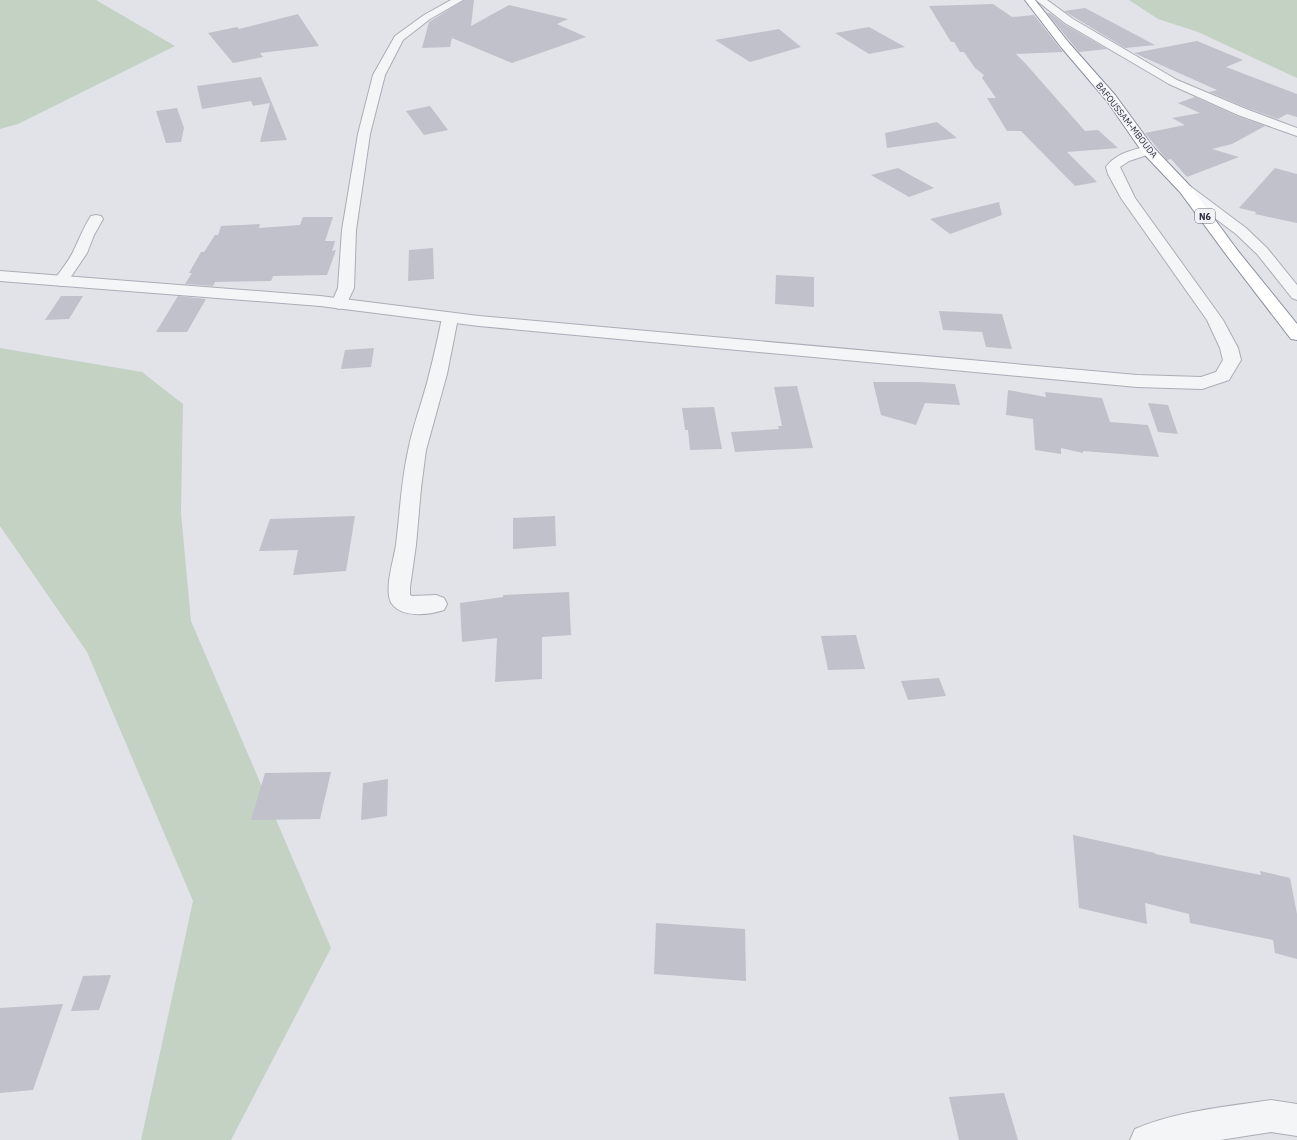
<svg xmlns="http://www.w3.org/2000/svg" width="1297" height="1140" font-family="'IBM Plex Sans',sans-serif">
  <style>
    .green { fill: #c4d2c4 }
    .building { fill: #c0c1cb }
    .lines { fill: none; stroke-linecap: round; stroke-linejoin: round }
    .minor-casing { stroke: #abadb6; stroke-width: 2 }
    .tertiary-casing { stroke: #abadb6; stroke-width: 2 }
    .trunk-casing { stroke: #8b8e9e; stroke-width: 2 }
    .minor { fill: #f4f5f7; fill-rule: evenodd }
    .tertiary { fill: #f4f5f7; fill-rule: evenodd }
    .trunk { fill: #fff; fill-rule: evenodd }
    .labels { text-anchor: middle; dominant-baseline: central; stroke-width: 3; stroke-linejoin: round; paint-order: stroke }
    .far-street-label { font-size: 9px; fill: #2c2e3f; stroke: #f1f2f6 }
    .shield { fill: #f1f2f6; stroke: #676976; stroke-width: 1 }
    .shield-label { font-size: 9px; font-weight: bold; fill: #2c2e3f }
  </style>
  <rect width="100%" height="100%" fill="#e2e3e9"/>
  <!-- green -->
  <g class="green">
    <polygon points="0,0 96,0 175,46 18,124 0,129"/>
    <polygon points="1129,0 1297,0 1297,78 1198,32 1158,19"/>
    <polygon points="0,348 142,372 183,404 181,513 191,621 331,948 231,1140 141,1140 193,901 87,652 0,526"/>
  </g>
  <!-- building -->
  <g class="building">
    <polygon points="464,0 474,0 471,26 509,5 568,19 557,24 586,37 512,63 452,38 450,47 422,48 429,22"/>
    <polygon points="993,4 1012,17 1034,15 1063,52 1016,54 1025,63 1085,131 1098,130 1118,148 1067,152 1097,182 1075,186 1021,131 1007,131 987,98 996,98 982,78 984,75 975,68 964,52 960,52 954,42 951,42 929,6"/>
    <polygon points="1085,8 1155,45 1125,48 1064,11"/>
    <polygon points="1047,13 1050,13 1064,24 1107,49 1079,52"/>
    <polygon points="298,14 319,46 260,53 263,57 233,63 208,33 237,27 239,29"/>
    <polygon points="869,27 905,47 869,54 835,33"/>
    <polygon points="779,29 801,47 750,62 715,40"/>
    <polygon points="1197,41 1243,60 1226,67 1297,94 1297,117 1287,114 1278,119 1247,108 1209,92 1217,90 1134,53"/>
    <polygon points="261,77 271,101 287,140 260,142 270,103 253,106 251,101 202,109 197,86"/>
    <polygon points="1195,97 1237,116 1265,126 1232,144 1212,149 1239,157 1187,177 1171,159 1167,160 1145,133 1185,125 1172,118 1200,113 1178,103"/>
    <polygon points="430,106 448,130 424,135 406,111"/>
    <polygon points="177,108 184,128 181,142 166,143 156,111"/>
    <polygon points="937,122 957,138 887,148 885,133"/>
    <polygon points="898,168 912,176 934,188 909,197 871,175"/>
    <polygon points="1275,168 1297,174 1297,223 1255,214 1256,212 1239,208"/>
    <polygon points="999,202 1002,215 950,234 930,219"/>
    <polygon points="303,217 333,217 325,241 335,241 332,251 336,250 327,275 273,276 271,281 215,282 213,286 185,284 192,273 189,273 201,252 204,252 215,235 218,235 221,226 260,224 259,228 300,225"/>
    <polygon points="433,248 434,279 408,281 409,250"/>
    <polygon points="776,275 814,277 814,307 775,304"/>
    <polygon points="61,296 83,296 69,319 45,320"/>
    <polygon points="178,296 206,299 187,332 156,332"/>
    <polygon points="939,311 1002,314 1012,349 986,347 982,332 943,330"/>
    <polygon points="374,348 371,367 341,369 345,350"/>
    <polygon points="873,382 920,382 955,384 960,405 925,403 916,425 881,415"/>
    <polygon points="797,386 813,448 735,452 731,432 779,429 778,426 782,426 774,387"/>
    <polygon points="1008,390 1046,397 1045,392 1102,398 1110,422 1148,425 1159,457 1083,451 1083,453 1061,448 1061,454 1035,450 1033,419 1006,415"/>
    <polygon points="1148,403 1168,405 1178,434 1158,432"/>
    <polygon points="714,407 722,449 690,450 688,430 685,430 682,408"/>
    <polygon points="355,516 346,571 293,575 298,550 259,551 270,519"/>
    <polygon points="555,516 556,546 513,549 513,518"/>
    <polygon points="569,592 571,635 542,637 542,679 495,682 497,638 462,642 460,603 503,597 503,595"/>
    <polygon points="856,635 865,669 828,670 821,636"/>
    <polygon points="939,678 946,696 908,700 901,681"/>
    <polygon points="331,772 320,819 251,820 265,773"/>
    <polygon points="388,779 387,816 361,820 363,783"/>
    <polygon points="1073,835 1155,853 1155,854 1261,875 1260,871 1290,878 1297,914 1297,959 1275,953 1273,940 1190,923 1189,914 1145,903 1147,924 1079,908"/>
    <polygon points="656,923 745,929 746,981 654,974"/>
    <polygon points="111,975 99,1010 71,1011 83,976"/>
    <polygon points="63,1004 33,1090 0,1093 0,1008"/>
    <polygon points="1004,1093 1018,1140 959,1140 949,1097"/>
  </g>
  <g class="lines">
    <!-- minor casing -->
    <g class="minor-casing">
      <g id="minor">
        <polygon points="451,0 463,0 430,19 403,40 385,75 370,134 356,230 354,288 345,307 339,309 333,307 331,304 338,288 342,230 358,134 373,75 395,36 424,15"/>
        <polygon points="1185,185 1190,186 1246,228 1267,248 1297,285 1297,300 1292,298 1257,254 1236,234 1180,192 1178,189 1180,186"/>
        <path d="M96 215 101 216 103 219 94 235 87 253 66 284 61 286 56 284 53 281C60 272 68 262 73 252 79 240 83 228 91 216Z"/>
        <path d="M450 313 456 315 458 318 447 374 426 450 421 488 416 545 410 587V595L412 596 436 595 444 598 447 604 444 610C429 615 402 618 392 604 383 592 394 559 396 545 400 513 401 482 408 451 413 425 423 400 429 375 434 356 438 337 442 318L444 315Z"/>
        <path d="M1271 1100 1297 1104V1136L1271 1132 1220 1140H1130L1135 1129C1177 1111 1225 1107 1271 1100Z"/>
      </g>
    </g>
    <!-- tertiary casing -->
    <g class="tertiary-casing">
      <g id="tertiary">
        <polygon points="1036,0 1047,0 1073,19 1177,80 1246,109 1297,128 1297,136 1238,115 1169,84 1065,23"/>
        <path d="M1148 146 1153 147 1155 150 1153 153 1129 161 1120 167 1135 198 1223 320 1238 348 1241 360 1229 380 1202 389 1137 387 479 326 320 306 0 281V271L320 296 479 316 1137 375 1201 377 1216 372 1223 360 1220 348 1207 320 1121 198 1108 174 1106 167C1116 153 1133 150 1148 146Z"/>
      </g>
    </g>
    <!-- trunk casing -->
    <g class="trunk-casing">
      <polygon id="trunk" points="1025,0 1035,0 1069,43 1115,95 1153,147 1190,186 1238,251 1297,324 1297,340 1291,339 1228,257 1180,192 1143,153 1107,101 1061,47"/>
    </g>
    <!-- minor -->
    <use href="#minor" class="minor"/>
    <!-- tertiary -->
    <use href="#tertiary" class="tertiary"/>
    <!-- trunk -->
    <use href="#trunk" class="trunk"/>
  </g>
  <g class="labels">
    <!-- far-street labels -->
    <g class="far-street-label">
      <text transform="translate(1127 120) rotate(52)">BAFOUSSAM-MBOUDA</text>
    </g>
    <!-- shield labels -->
    <rect class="shield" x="1195" y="209" width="20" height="14" rx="3"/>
    <g class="shield-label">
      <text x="1205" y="216">N6</text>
    </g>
  </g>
</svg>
